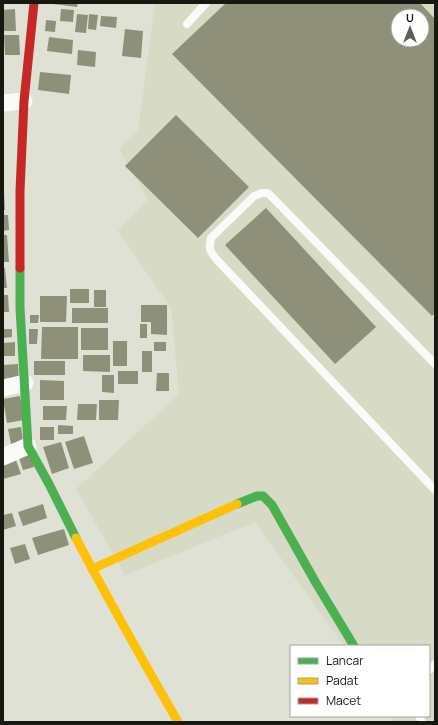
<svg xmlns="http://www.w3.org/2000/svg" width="438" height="725" font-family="Manrope,sans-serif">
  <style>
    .built { fill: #d7dac4; fill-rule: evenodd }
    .building { fill: #8e907a; fill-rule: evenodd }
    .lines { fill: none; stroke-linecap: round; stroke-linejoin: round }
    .lane { stroke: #fafaf9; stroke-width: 8 }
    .street { stroke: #fafaf9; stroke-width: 17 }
    .fast { stroke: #4caf50; stroke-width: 9 }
    .slow { stroke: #ffc107; stroke-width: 9 }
    .jam { stroke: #c62828; stroke-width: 9 }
  </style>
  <rect width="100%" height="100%" fill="#dfe1d4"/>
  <!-- built -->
  <path class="built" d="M155 3H435V722H389L395 717 394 716H429V646H344L255 522 125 575 76 489 179 394 171 308 118 231 148 199 119 149 138 131ZM398 16H422V40H398Z"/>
  <!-- building -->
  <g class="building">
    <polygon points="53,3 78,3 77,7 53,4"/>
    <path d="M226 3H420L435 19V313L432 316 172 54ZM398 16H422V40H398Z"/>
    <polygon points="15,9 16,31 3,31 3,10"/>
    <polygon points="61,9 74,10 73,22 60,21"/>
    <polygon points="77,14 88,15 86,33 75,32"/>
    <polygon points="89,14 98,15 96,30 88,29"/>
    <polygon points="101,16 117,17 116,28 100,26"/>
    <polygon points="46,20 56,21 55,32 45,31"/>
    <polygon points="125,29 143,31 141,58 122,56"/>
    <polygon points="4,35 19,35 20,55 5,55"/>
    <polygon points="49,37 73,40 72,54 47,51"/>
    <polygon points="78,50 96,52 95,67 77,65"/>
    <polygon points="40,72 71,75 69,94 38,90"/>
    <polygon points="176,115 249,187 198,238 125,166"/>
    <polygon points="3,191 4,191 5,210 3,210"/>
    <polygon points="266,208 376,327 335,364 225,245"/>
    <polygon points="3,215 8,215 9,230 3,231"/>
    <polygon points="3,235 7,235 9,262 3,262"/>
    <polygon points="3,268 5,268 7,288 3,288"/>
    <rect x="70" y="289" width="19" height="14"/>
    <rect x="94" y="290" width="12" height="17"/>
    <polygon points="3,295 8,295 9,312 3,312"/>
    <polygon points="40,296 67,296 66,322 40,322"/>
    <polygon points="141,305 167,305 167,335 151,334 151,322 141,322"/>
    <rect x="72" y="308" width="36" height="15"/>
    <polygon points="30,315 39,315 38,323 30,323"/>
    <rect x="140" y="324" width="7" height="14"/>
    <polygon points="42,327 78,327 78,359 41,359"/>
    <rect x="81" y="328" width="27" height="22"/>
    <polygon points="3,329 12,329 12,337 3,338"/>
    <polygon points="29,329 38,329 37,344 29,344"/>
    <rect x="113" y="341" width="14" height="25"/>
    <polygon points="15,342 15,356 3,356 3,343"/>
    <rect x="154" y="342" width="12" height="9"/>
    <rect x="142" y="351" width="10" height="21"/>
    <polygon points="83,355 110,355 110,372 83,371"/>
    <rect x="34" y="361" width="31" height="14"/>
    <polygon points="18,364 19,381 3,382 3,365"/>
    <rect x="118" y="371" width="20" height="13"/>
    <polygon points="157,373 169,373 169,391 156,391"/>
    <polygon points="102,375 114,375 114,393 102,392"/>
    <polygon points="40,380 64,381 64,400 40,400"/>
    <polygon points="20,396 24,420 7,423 3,399"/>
    <polygon points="99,400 119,400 118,420 99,420"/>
    <polygon points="78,404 97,404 96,420 77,420"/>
    <polygon points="43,406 67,406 66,420 43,420"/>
    <polygon points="58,425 73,426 73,434 58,434"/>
    <polygon points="21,427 23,441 11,444 8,429"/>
    <rect x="40" y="427" width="14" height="13"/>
    <polygon points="84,436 93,463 74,469 65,442"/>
    <polygon points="61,442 69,468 52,474 43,447"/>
    <polygon points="30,454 34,467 23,470 19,458"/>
    <polygon points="16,460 21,474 3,479 3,464"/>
    <polygon points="43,504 47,518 23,526 18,512"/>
    <polygon points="12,513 16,526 3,530 3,515"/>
    <polygon points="64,529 69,545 38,555 32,538"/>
    <polygon points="25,544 30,559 15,564 10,548"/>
  </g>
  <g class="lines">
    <!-- lane -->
    <g class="lane">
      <polyline points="187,24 206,3"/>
      <path d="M435 364 268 193H262L254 196 211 238C208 251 211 252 218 261L435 490"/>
      <polyline points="429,670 435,664"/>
      <polyline points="419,716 422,722"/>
    </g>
    <!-- street -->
    <g class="street">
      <polyline points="3,103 24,101"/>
      <polyline points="3,388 25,383"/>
      <polyline points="3,457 28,446"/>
    </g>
    <!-- fast -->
    <g class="fast">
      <polyline points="20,268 20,308 28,446 49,484 76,538"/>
      <polyline points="237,504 257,496 263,496 272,505 316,583 354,646"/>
    </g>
    <!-- slow -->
    <g class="slow">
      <path d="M76 538C108 600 143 661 178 722"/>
      <polyline points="92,569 237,504"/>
    </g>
    <!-- jam -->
    <polyline class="jam" points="20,268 20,191 24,101 34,3"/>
  </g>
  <!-- border -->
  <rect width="438" height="725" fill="none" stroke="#171810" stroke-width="8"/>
  <!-- legend -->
  <rect x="290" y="645" width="140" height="72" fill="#ffffff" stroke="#a2a39f"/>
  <rect x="298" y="658" width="20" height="6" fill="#4caf50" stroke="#a2a39f"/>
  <text x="326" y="665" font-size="12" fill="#171810">Lancar</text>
  <rect x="298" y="678" width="20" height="6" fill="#ffc107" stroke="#a2a39f"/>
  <text x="326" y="685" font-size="12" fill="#171810">Padat</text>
  <rect x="298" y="698" width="20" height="6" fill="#c62828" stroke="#a2a39f"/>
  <text x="326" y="705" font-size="12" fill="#171810">Macet</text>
  <!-- north arrow -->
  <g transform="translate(410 28)"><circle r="19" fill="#ffffff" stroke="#a2a39f"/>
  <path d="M0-3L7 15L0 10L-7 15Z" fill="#5d5e55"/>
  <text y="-6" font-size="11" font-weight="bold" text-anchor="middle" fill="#171810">U</text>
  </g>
</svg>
